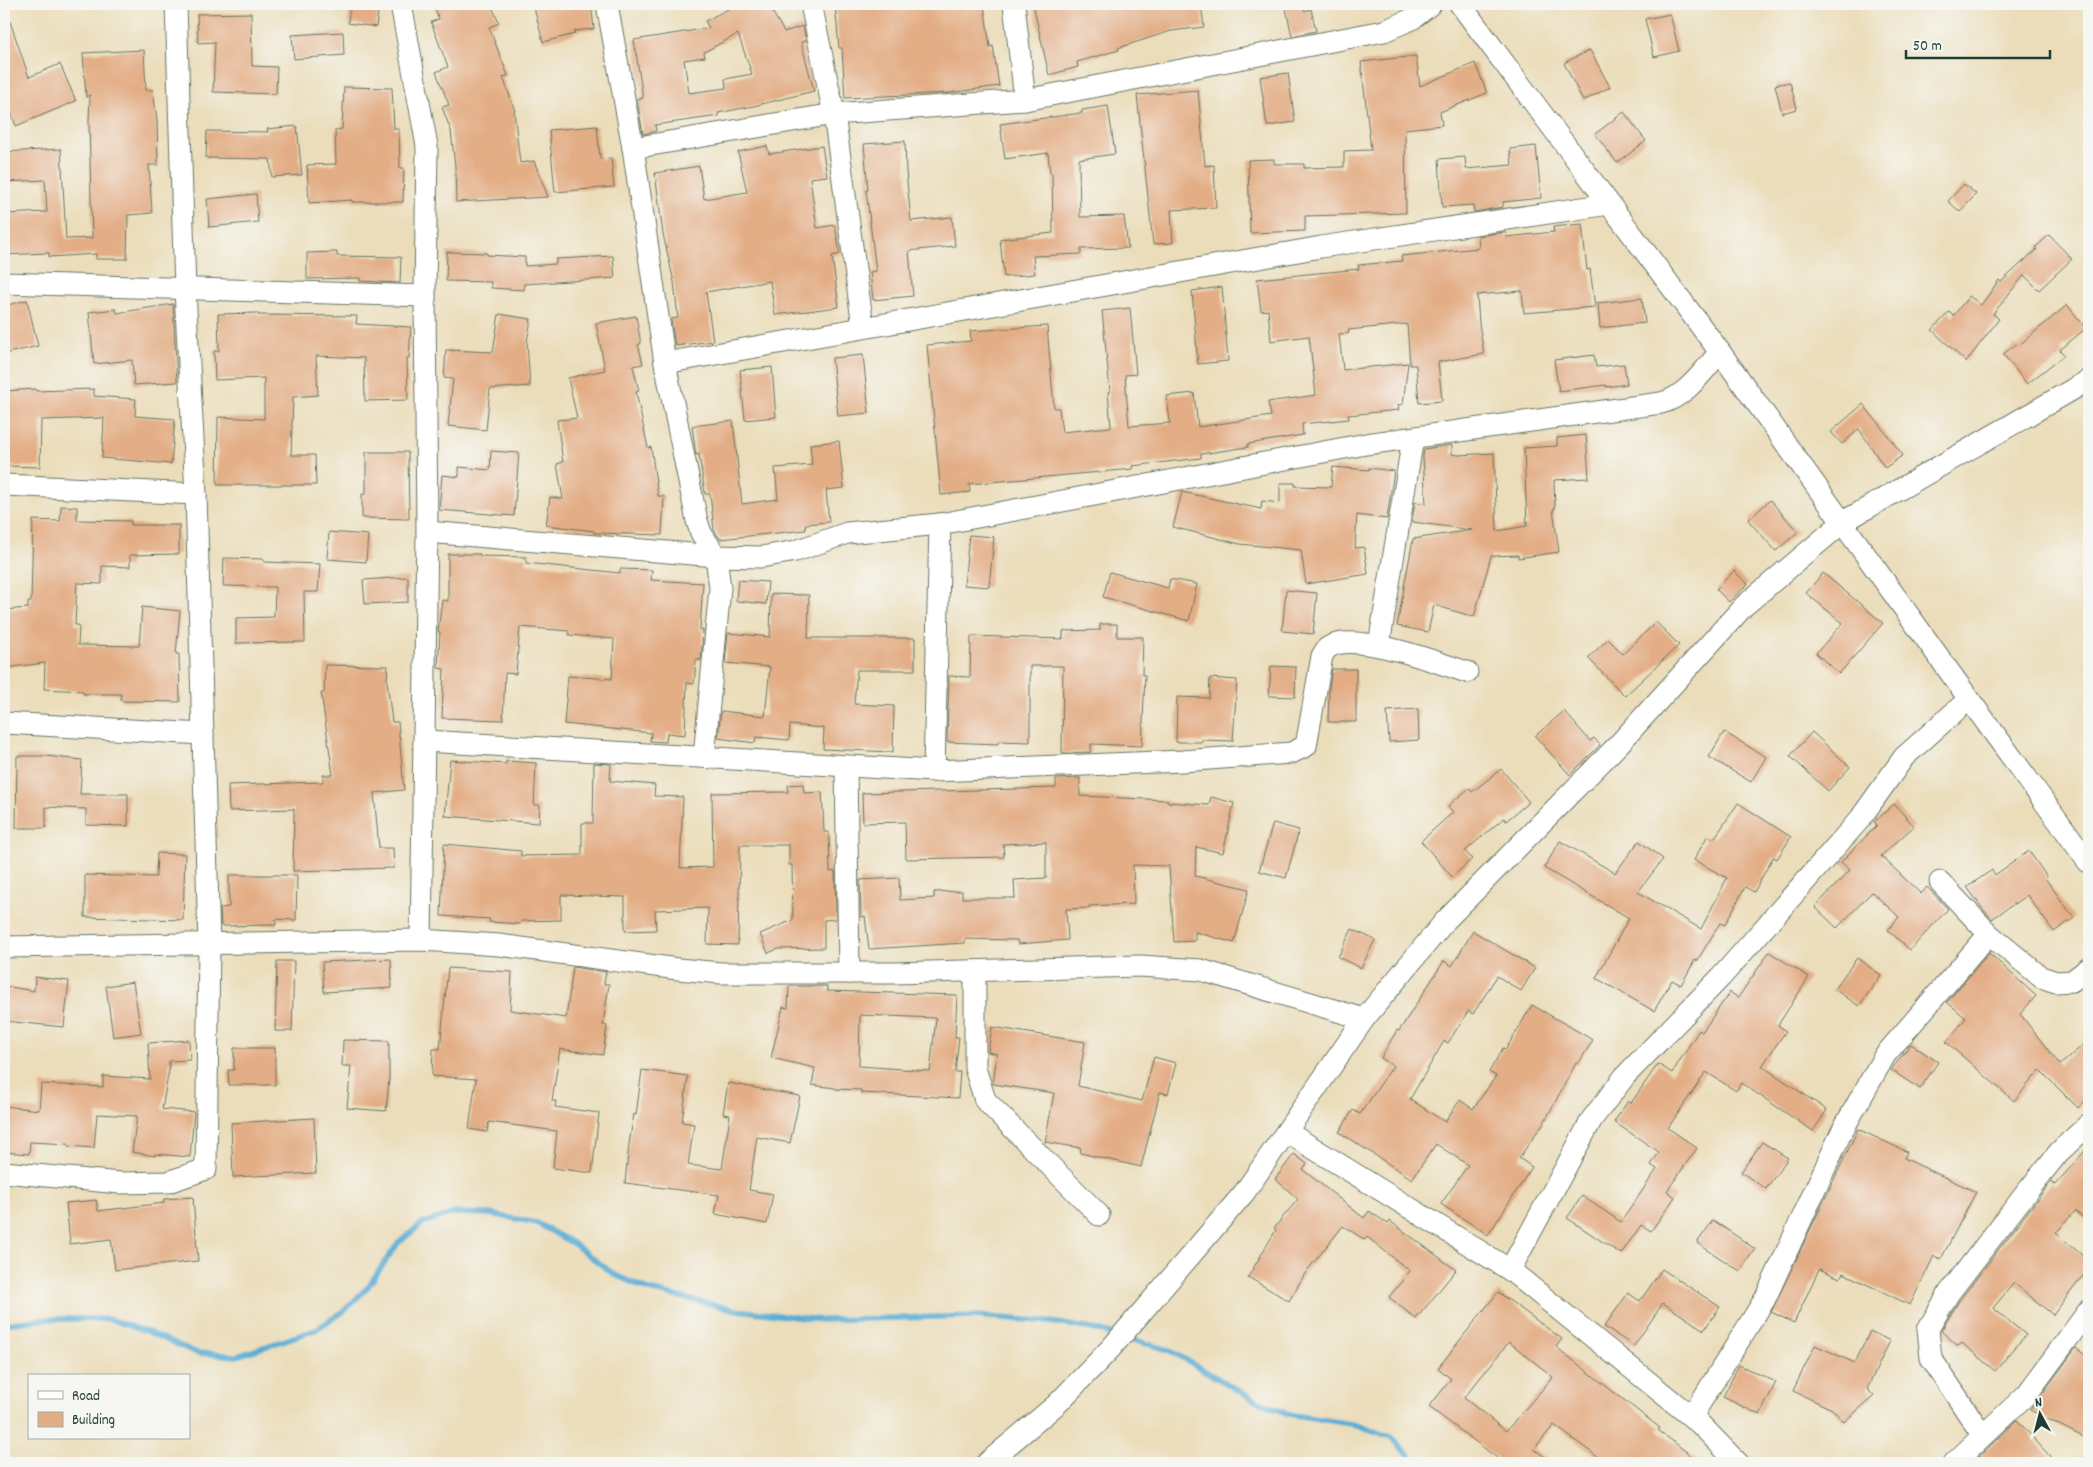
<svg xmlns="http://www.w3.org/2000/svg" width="2093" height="1467" font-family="Dekko,sans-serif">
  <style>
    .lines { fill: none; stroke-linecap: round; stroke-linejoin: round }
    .stream { stroke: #57abd3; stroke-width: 5.5 }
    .building { fill: #e3ad85; fill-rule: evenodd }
    .minor-casing { stroke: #667563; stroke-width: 23 }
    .minor { stroke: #fff; stroke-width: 21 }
  </style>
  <rect width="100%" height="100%" fill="#f6f6f2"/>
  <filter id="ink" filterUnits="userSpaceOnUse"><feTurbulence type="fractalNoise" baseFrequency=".02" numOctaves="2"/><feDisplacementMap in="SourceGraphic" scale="10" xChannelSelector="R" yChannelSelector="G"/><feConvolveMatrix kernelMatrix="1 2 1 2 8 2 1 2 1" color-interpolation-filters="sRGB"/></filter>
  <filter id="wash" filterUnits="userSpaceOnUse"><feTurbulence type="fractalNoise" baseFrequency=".0096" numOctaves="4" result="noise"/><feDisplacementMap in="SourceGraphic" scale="20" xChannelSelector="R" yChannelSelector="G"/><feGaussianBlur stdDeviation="1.12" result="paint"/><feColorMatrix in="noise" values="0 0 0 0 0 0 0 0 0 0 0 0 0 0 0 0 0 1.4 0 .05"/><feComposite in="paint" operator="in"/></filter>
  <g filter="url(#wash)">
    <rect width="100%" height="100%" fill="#ebddba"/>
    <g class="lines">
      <!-- stream -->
      <g class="stream">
        <polyline points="4,1324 46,1319 109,1319 148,1332 197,1353 237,1356 315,1330 344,1311 367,1288 398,1243 423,1223 454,1213 490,1214 537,1223 574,1244 615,1275 649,1290 736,1310 822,1320 976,1316 1051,1322 1093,1329 1115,1335"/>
        <polyline points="1126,1338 1169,1350 1253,1399 1288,1414 1357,1425 1391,1437 1417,1463"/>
      </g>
    </g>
    <g id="blocks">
      <!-- building -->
      <g class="building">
        <polygon points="350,4 379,4 376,27 348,23"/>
        <polygon points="433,4 491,4 499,23 489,27 508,76 503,77 515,111 514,111 520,163 534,161 548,197 456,202 455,166 451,131 442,107 449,105 436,72 448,67 431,22 439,19"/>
        <polygon points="533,4 591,4 594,29 574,31 575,34 543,42"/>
        <path d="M738 4H768L784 32 803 26 806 41 801 42 814 91 754 106 718 113 719 116 655 125 656 131 643 134 637 99 643 98 634 40 709 28 705 21ZM738 34 752 74 725 79 726 88 689 93 684 60 705 57 704 52Z"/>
        <polygon points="835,4 984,4 990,47 993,46 999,86 949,93 845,98 842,48 839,48"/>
        <polygon points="1033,4 1201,4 1204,27 1171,31 1118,48 1119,50 1077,62 1078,67 1049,75"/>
        <polygon points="1285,4 1303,4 1304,11 1311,9 1316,31 1292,36"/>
        <polygon points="4,10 6,10 29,77 60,64 76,101 16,126 4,92"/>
        <polygon points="251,13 252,66 277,67 276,94 213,92 215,42 198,43 197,14"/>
        <polygon points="1670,14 1679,51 1654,57 1645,19"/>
        <polygon points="343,32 344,55 294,59 292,35"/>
        <polygon points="144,50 146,90 153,90 157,119 158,165 149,165 152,213 128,215 127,259 96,259 96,254 49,257 49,253 4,255 4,214 47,212 45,180 4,182 4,152 61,149 66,239 92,238 89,121 90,95 86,97 83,53"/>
        <polygon points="1590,50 1610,87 1583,101 1564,63"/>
        <polygon points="1416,56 1420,86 1475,63 1487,93 1440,112 1442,125 1405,129 1406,213 1305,216 1305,231 1250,233 1248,160 1274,159 1274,164 1304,164 1304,168 1344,167 1344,151 1371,150 1361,62"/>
        <polygon points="1288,73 1295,122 1267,126 1260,77"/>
        <polygon points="1790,82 1797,109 1782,113 1775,85"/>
        <polygon points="344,87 392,88 394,129 399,129 400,168 404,168 403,202 352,202 352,200 309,203 307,165 336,164 335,130 342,129"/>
        <polygon points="1198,90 1205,166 1214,165 1216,208 1171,210 1173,243 1153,244 1137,95"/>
        <polygon points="1108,106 1115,154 1079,159 1080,217 1124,216 1128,248 1081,249 1081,254 1033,256 1035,274 1004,277 1000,239 1053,233 1052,173 1050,173 1048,153 1005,159 1000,124 1082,113 1082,110"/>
        <polygon points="1624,112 1646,141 1617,163 1595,134"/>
        <polygon points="297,126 302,175 272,177 270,159 206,158 207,131 268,132 267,129"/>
        <polygon points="597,126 600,159 611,158 614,187 555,192 549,130"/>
        <polygon points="905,141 906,171 911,221 952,217 955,246 909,251 913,296 873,300 870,272 876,271 866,190 868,190 864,144"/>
        <polygon points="767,146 769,154 822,146 827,176 810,178 817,228 835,225 840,254 832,256 839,307 775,315 770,281 706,292 713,341 675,346 671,319 678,318 674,282 663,234 655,173 699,166 704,199 747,192 738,152"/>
        <polygon points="1536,146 1541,198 1503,202 1503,207 1474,212 1473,205 1442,207 1439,159 1465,157 1466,169 1512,165 1510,149"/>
        <polygon points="1964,184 1976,194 1960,212 1948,201"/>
        <polygon points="256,194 258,222 209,227 207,199"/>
        <polygon points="1582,224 1587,270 1590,269 1595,307 1524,313 1522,291 1477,295 1479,323 1484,354 1438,362 1442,401 1419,403 1416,365 1410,365 1407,324 1348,330 1349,333 1339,334 1343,370 1408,363 1403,404 1398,405 1399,410 1348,415 1349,419 1302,424 1303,435 1248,444 1248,447 1201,454 1201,458 1132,466 1133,469 969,484 970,492 941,495 927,345 971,341 970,331 1047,326 1054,408 1059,408 1062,432 1111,427 1108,392 1110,391 1102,311 1130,308 1136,374 1125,375 1129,426 1170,423 1167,396 1194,393 1198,427 1271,416 1268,402 1316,395 1309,336 1271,341 1268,310 1261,311 1257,279 1359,269 1358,265 1402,261 1401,256 1479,248 1478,236 1505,232 1506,237 1554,232 1553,227"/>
        <polygon points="2049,235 2072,259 2039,290 2024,275 1993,314 1999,319 1966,362 1932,330 1949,312 1953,316 1969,296 1981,305 1999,280 2001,282 2037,249 2036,247"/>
        <polygon points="337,252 337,256 401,257 400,283 360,281 360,278 307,279 307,253"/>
        <polygon points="447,252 487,253 487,255 525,257 525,266 556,264 556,259 613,256 615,278 524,284 524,290 491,288 491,282 446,281"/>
        <polygon points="1222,287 1228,361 1198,364 1192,291"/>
        <polygon points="1642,298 1645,323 1600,328 1598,303"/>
        <polygon points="27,300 38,346 4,354 4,306"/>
        <polygon points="173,304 177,382 134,385 132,360 94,364 89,312 116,309 117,313"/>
        <polygon points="2067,305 2086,328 2060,350 2064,355 2027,384 2003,354 2016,344 2018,346"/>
        <polygon points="258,313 258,315 357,316 356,324 411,327 409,358 407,358 408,400 365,401 364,358 316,356 318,395 293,397 291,455 315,455 316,485 217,485 218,417 264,419 264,378 215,380 214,351 219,351 218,314"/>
        <polygon points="499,314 531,319 527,342 530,386 490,389 486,430 448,426 453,379 444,378 446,350 493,352"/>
        <polygon points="636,316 641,344 638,344 643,364 633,366 639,391 636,392 648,448 651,447 658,496 664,496 662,535 594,533 594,531 546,525 550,497 563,499 557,464 563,462 557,420 577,418 568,378 605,370 596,323"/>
        <polygon points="863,355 869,413 838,416 832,358"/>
        <polygon points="1594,355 1596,367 1624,364 1627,384 1606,387 1606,385 1559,391 1554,360"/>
        <polygon points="772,367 776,417 745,420 740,370"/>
        <polygon points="36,389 36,391 94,389 94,396 136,399 135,416 175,419 171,464 102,458 104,418 41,420 40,467 4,466 4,391"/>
        <polygon points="1863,404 1903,455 1885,468 1859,429 1842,444 1831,432"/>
        <polygon points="733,421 742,504 778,499 775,468 812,465 810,444 839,441 844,488 826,490 829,522 805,524 806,530 720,539 714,530 710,494 705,494 699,454 696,455 692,426"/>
        <polygon points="1586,435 1589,478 1554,480 1555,509 1553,509 1559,552 1518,558 1518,555 1491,556 1474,617 1434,605 1428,632 1397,626 1413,539 1472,530 1412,522 1415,502 1426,504 1423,457 1424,449 1452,445 1452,454 1458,455 1494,453 1497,531 1527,526 1524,448 1557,446 1557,438"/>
        <polygon points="491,451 519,453 514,516 439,510 442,475 459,477 459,467 490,470"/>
        <polygon points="366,452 408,452 409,519 362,518 362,494 366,494"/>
        <polygon points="1333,467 1369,470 1369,468 1394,471 1387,519 1357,515 1355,548 1364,547 1368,574 1306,584 1301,550 1240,544 1173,527 1182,492 1261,509 1262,501 1280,503 1280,483 1295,483 1295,486 1331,487"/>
        <polygon points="1770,500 1798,532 1776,551 1748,520"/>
        <polygon points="61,506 77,507 77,520 131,521 131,525 179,525 179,554 130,555 130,567 102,566 102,584 77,583 75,625 79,625 78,645 139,646 142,607 180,611 176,654 179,654 180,702 121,701 121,694 83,694 83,691 44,689 45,663 4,668 4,610 28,608 28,602 31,602 33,520 60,521"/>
        <polygon points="329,532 368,535 366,562 327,559"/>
        <polygon points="969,535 994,537 989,587 964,585"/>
        <polygon points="448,554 480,554 480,556 526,557 526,563 620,573 620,569 652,570 651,580 703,583 700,630 703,630 701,660 696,660 694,684 687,683 685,735 667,733 666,742 650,741 651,733 564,724 568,676 612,679 614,639 569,635 569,631 520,627 516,674 505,673 503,720 442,718 444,669 438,668 440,632 438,631 442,600 448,601"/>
        <polygon points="224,558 264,559 264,562 320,564 318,592 304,592 305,642 236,643 236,618 274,617 275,587 223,586"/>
        <polygon points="1734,571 1748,584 1729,602 1716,589"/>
        <polygon points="1110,572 1168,588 1170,579 1197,584 1189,621 1103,597"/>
        <polygon points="1823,573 1883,623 1839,674 1816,653 1843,623 1806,593"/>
        <polygon points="408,577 408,602 365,604 363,580"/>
        <polygon points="738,580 768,582 766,604 736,601"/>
        <polygon points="1286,590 1317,593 1313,634 1282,631"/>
        <polygon points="771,594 809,595 808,638 915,638 915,670 857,670 854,704 894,706 893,752 823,749 824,728 790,725 789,740 756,737 755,743 718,738 721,711 765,716 770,667 725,663 728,633 770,637"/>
        <polygon points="1656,622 1679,645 1625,696 1588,658 1608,639 1623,654"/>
        <polygon points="1100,624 1117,624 1117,637 1143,637 1142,675 1145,675 1142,746 1091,744 1091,752 1062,753 1063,666 1030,666 1030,742 998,741 998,744 947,742 949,676 970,677 971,636 1063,639 1063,631 1100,630"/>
        <polygon points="325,665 388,666 387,681 392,722 398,722 404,790 374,793 379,848 393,848 394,868 293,871 294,809 229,811 228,785 323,782 323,775 333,775 321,693 324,693"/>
        <polygon points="1271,666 1296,667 1295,697 1269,696"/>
        <polygon points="1332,669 1356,669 1356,722 1328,722 1329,688"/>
        <polygon points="1210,678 1237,680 1233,741 1202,740 1202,742 1176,742 1177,697 1209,698"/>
        <polygon points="1418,709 1419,740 1389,742 1387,711"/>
        <polygon points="1564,711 1590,741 1594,738 1600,745 1570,775 1535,736"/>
        <polygon points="1724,732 1766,757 1751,782 1709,757"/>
        <polygon points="1812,732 1850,767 1828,791 1790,756"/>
        <polygon points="17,756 46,756 82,760 80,794 128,794 128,826 86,825 86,809 46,807 46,828 16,828"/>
        <polygon points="450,760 506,764 506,761 536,763 534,805 540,805 539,823 445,816"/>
        <polygon points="594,763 611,764 610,781 655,785 654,796 683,797 680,868 713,867 712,793 788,792 788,785 803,784 804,793 822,792 824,832 829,832 830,872 835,871 836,919 824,920 824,948 778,949 768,953 760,934 793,920 792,865 789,865 789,845 740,845 738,945 707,944 708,908 655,910 656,930 625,931 625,897 561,895 561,920 521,921 520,924 489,922 490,919 441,916 444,844 521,851 521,856 582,855 582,823 593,823"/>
        <polygon points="1501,769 1529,802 1506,821 1504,818 1465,851 1472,859 1452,877 1421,841 1453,812 1448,806 1469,788 1472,792"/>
        <polygon points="1080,778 1080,796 1168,800 1168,802 1209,805 1211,797 1234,803 1223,853 1196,847 1195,876 1249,889 1234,943 1195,932 1195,941 1174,942 1169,866 1133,865 1134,904 1089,906 1089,908 1066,909 1068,940 1018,944 1017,940 965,939 965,943 869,949 865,916 861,917 860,880 899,878 900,900 934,898 934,892 962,891 962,898 1015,898 1014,880 1046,878 1046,842 1003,844 1004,857 906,859 905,822 863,823 862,793 1056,788 1056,779"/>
        <polygon points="1738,803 1791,837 1777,859 1773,857 1754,892 1745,887 1725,925 1720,923 1697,961 1695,960 1681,985 1672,980 1654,1011 1596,978 1629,918 1544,868 1560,841 1615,873 1639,841 1663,859 1638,892 1701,929 1727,878 1694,860 1708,835 1714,839"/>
        <polygon points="1894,804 1914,826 1881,856 1921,894 1927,887 1948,909 1910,950 1888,930 1899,917 1872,892 1837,928 1815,907 1850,870 1841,862 1877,825 1874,822"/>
        <polygon points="1273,823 1299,830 1286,878 1259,871"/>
        <polygon points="2029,851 2047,877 2045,878 2074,918 2054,932 2027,895 1992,919 1982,908 1967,887 1992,870 1995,875"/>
        <polygon points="157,853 185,854 183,920 85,917 85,875 156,877"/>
        <polygon points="229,875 297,875 296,920 276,919 276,925 221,926 220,908 229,907"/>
        <polygon points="1352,929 1375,940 1361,968 1338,957"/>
        <polygon points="1473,931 1535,968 1521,991 1497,976 1473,1014 1468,1011 1448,1043 1444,1041 1410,1099 1445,1122 1460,1100 1473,1109 1496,1076 1489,1072 1503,1048 1506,1049 1532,1005 1593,1040 1578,1064 1576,1063 1546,1119 1519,1158 1532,1167 1488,1235 1441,1204 1468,1165 1436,1144 1412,1179 1339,1132 1353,1110 1360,1114 1393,1066 1381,1058 1397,1030 1399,1031 1444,961 1452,966"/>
        <polygon points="1769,952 1809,977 1778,1025 1786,1031 1762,1066 1827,1110 1813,1131 1741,1083 1736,1091 1706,1072 1668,1128 1697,1148 1667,1191 1675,1197 1651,1231 1641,1225 1621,1254 1567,1218 1582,1196 1621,1222 1657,1169 1651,1165 1659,1152 1614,1122 1628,1101 1631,1103 1658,1064 1672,1073 1699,1030 1702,1032 1730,992 1738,998"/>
        <polygon points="1989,953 2036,996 2020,1014 2060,1065 2089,1040 2089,1097 2078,1108 2040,1070 2014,1101 1946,1042 1966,1018 1947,1002"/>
        <polygon points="1857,958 1881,975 1859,1006 1834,989"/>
        <polygon points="391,959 392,988 324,992 322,962"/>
        <polygon points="277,961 294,961 292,1031 275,1031"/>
        <polygon points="573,967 606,972 604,984 609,984 603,1025 607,1026 603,1055 560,1049 552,1101 556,1101 555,1107 599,1113 592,1173 553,1168 557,1131 489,1122 487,1132 469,1129 476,1079 432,1076 433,1049 440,1049 448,968 512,972 510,1010 566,1018"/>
        <polygon points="35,977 69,981 64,1027 4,1021 4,986 34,991"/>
        <polygon points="133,982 141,1033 113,1037 106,986"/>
        <path d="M789 986H827V991L957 995 955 1037H959L955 1072H960L958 1098 861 1093V1090L835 1089V1088L812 1085 815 1068 771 1058 783 1007 788 1008ZM860 1015 936 1018 930 1071 859 1066Z"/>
        <polygon points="992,1027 1085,1042 1078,1086 1142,1101 1154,1057 1176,1063 1168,1094 1160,1092 1141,1167 1080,1153 1081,1148 1045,1142 1054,1093 993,1084 997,1054 988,1052"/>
        <polygon points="189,1040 190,1060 169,1061 169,1070 162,1109 194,1112 190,1157 155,1154 155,1156 132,1152 137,1116 97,1114 94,1148 68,1146 68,1144 30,1142 29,1154 4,1152 4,1106 39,1110 41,1084 103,1087 103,1076 150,1079 148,1043"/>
        <polygon points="343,1040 389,1041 389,1080 386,1111 347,1108 351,1066 342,1066"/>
        <polygon points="1911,1044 1938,1062 1920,1089 1891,1070"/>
        <polygon points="234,1048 275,1048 275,1085 229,1085 228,1070 234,1070"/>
        <polygon points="642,1070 688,1076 682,1122 694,1124 688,1165 722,1169 730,1115 723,1114 728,1083 800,1096 790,1143 757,1137 749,1190 773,1194 767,1224 715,1214 719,1195 625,1183 629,1144 634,1114 636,1115"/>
        <polygon points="314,1118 316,1173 233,1177 231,1123"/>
        <polygon points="1858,1129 1907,1152 1904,1158 1976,1192 1941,1259 1934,1256 1910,1305 1843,1273 1840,1278 1819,1269 1794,1323 1771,1312"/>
        <polygon points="1762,1142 1788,1158 1766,1189 1741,1172"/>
        <polygon points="2089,1146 2089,1223 2075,1211 2056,1233 2089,1261 2089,1268 2053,1315 2014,1283 1993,1308 2026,1335 1995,1371 1962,1343 1958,1346 1941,1331 1959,1301 2036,1201 2051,1182 2055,1185"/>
        <polygon points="1294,1154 1307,1164 1303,1170 1364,1218 1369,1211 1388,1224 1390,1221 1456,1270 1416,1319 1389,1297 1410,1271 1367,1237 1365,1240 1343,1226 1306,1272 1289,1301 1248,1277 1276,1230 1274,1228 1298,1199 1275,1179"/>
        <polygon points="193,1197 198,1261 115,1270 111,1239 70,1244 66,1203 96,1200 98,1211 164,1203 164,1199"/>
        <polygon points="1713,1220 1755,1249 1740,1271 1697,1243"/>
        <polygon points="1662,1269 1720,1307 1704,1330 1663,1303 1634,1346 1604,1327 1628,1293 1640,1301"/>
        <path d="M1498 1292 1562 1339 1556 1347 1660 1428 1658 1430 1701 1463H1606L1554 1425 1534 1449 1553 1463H1504L1429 1407 1451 1379 1438 1368ZM1509 1342 1553 1377 1506 1431 1464 1398Z"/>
        <polygon points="1870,1331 1890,1341 1867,1389 1874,1396 1844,1422 1832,1409 1793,1391 1815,1345 1855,1363"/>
        <polygon points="2076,1348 2089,1358 2089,1440 2030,1410"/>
        <polygon points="1739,1365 1776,1382 1760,1415 1723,1397"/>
        <polygon points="2017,1420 2056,1463 1972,1463 1990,1446"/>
      </g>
    </g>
  </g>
  <g filter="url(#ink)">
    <use href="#blocks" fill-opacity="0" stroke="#667563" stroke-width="1"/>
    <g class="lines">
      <!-- minor casing -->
      <g class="minor-casing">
        <g id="minor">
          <polyline points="401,4 427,146 425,296 427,532 421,940"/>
          <polyline points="607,4 633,148 665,363 697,521 701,533 716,556 720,588 704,757"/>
          <polyline points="811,4 834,114 863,327"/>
          <polyline points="1014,4 1025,100"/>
          <polyline points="1460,4 1720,352 1969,699 2089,863"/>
          <polyline points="633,148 834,114 1025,100 1384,31 1412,19 1431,4"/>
          <polyline points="4,283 425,296"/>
          <polyline points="665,363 1321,247 1609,204"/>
          <polyline points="4,485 196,494"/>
          <path d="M427 532 716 556 761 557 796 551 847 533 940 524 1366 444 1661 403C1686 397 1704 370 1720 352"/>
          <polyline points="1379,645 1413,438"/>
          <polyline points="4,723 203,734"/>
          <path d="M425 741 934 771 1182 761 1291 753 1306 746 1322 656C1324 653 1326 648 1329 647 1355 631 1438 663 1467 672"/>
          <polyline points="846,766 849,973"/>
          <polyline points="934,771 940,524"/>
          <polyline points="1940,882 1989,934 2041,977 2056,982 2072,981 2089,968"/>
          <polyline points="4,947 421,940 499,945 678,969 721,973 894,973 1140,966 1201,970 1364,1019"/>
          <polyline points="975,972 975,1068 985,1100 1099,1215"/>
          <polyline points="1287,1132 1510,1270 1699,1423 1738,1463"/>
          <polyline points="4,1172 120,1183 168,1182 206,1169 209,944 196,494 185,290 176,4"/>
          <polyline points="1510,1270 1592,1119 1625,1076 1721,977 1860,819 1904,757 1969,699"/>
          <polyline points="1692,1416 1765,1299 1842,1131 1885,1055 1989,934"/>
          <polyline points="1983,1436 1931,1358 1928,1329 1949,1293 2026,1193 2059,1152 2089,1124"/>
          <polyline points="987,1463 1057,1404 1111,1348 1244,1193 1364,1019 1445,921 1618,745 1744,606 1843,522 2089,380"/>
          <polyline points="1954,1463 2027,1394 2089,1310"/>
        </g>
      </g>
      <!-- minor -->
      <use href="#minor" class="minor"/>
    </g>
  </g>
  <!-- margin -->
  <rect width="2093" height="1467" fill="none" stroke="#f6f6f2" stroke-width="20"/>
  <!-- legend -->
  <rect x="28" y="1374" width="162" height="65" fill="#f6f6f2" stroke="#a0aca6"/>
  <rect x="38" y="1391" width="25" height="8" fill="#ffffff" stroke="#a0aca6"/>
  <text x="72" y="1400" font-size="15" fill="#1f3d34">Road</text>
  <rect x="38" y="1412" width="25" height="15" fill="#e3ad85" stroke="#a0aca6"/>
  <text x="72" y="1424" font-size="15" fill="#1f3d34">Building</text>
  <!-- north arrow -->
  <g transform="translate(2040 1414) rotate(353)" stroke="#f6f6f2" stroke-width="4" paint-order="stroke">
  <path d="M0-4L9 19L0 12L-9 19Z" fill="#1f3d34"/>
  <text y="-8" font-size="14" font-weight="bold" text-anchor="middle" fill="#1f3d34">N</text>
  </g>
  <!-- scale -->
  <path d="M1906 50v8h144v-8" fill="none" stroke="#1f3d34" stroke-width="2.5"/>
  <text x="1913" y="50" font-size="15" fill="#1f3d34" stroke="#f6f6f2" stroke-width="4" paint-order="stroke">50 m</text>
</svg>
